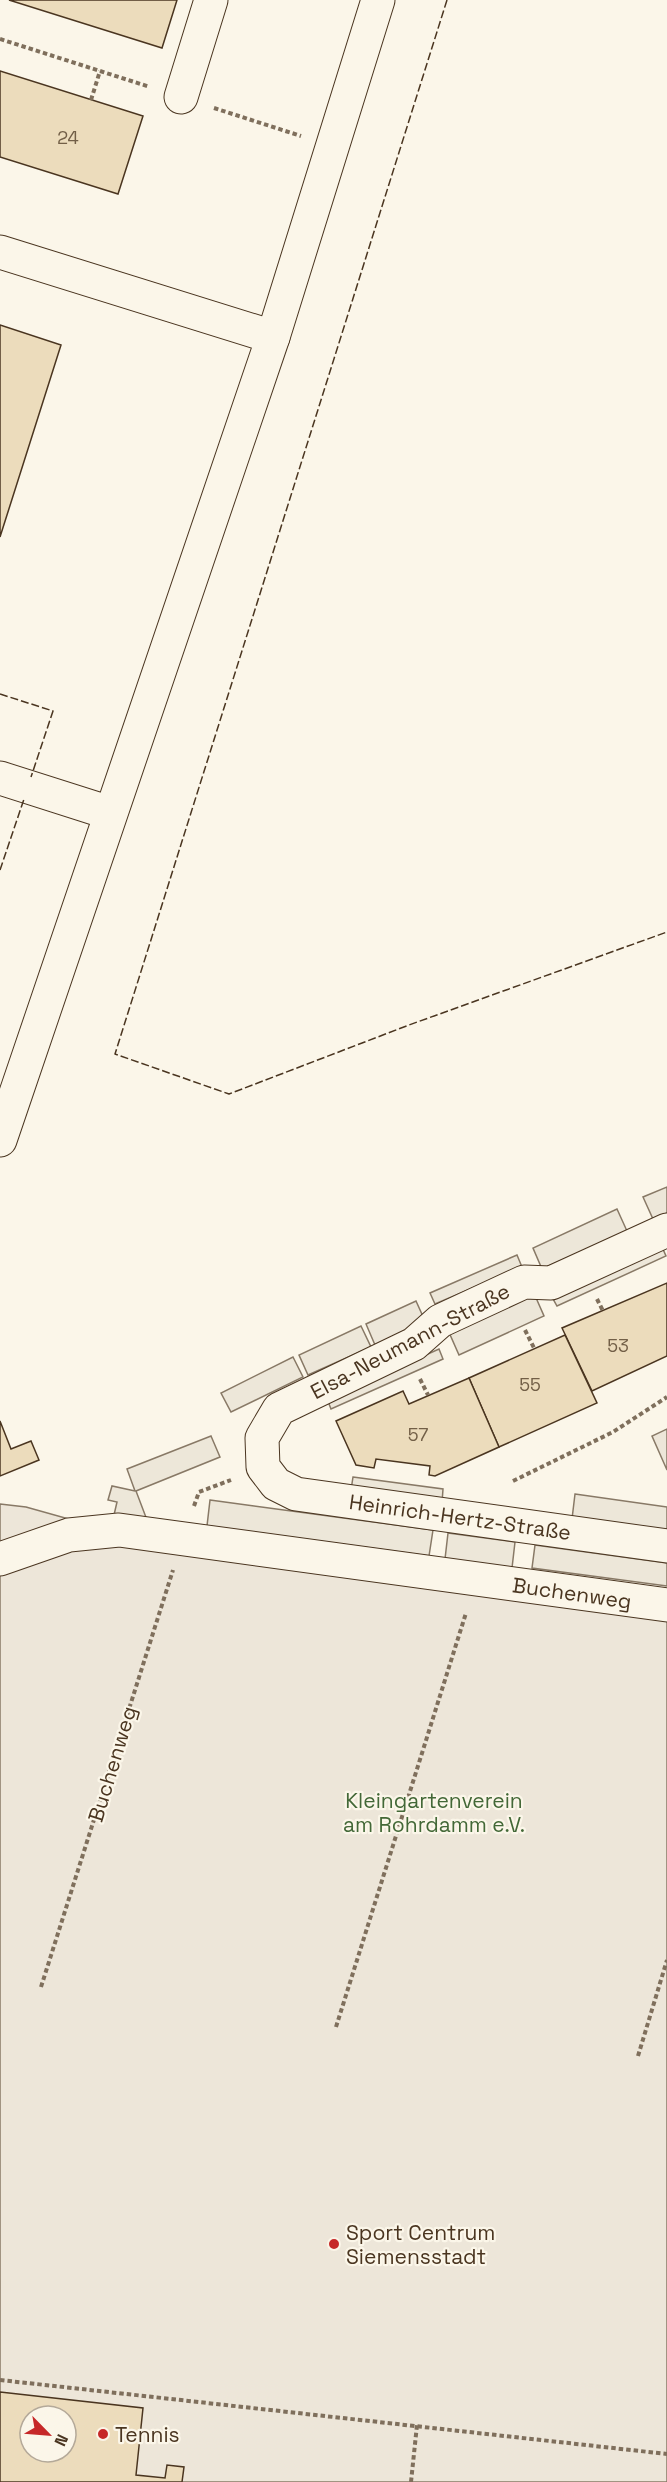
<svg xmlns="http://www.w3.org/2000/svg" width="667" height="2482" font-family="'Space Grotesk',sans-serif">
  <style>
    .green { fill: #ede6d9; stroke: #887966; stroke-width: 1.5; fill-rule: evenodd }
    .parking { fill: #ede7d9; stroke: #887966; stroke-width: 1.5 }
    .building { fill: #ecdcbc; stroke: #4a3520; stroke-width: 1.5; fill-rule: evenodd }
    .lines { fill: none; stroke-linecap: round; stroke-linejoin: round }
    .minor-casing { stroke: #4a3520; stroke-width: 35 }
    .path { stroke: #7f6f5c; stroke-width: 4; stroke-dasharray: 4.5 3; stroke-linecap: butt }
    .minor { stroke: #fbf6e9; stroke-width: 33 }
    .fence { stroke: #4a3520; stroke-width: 1.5; stroke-dasharray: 8 3; stroke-linecap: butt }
    .poi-dot { fill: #c62828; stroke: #fbf6e9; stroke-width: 2 }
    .labels { text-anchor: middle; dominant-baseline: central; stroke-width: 4.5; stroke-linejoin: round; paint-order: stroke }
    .number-label { font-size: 18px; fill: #725f47 }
    .street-label { font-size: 21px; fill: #4a3520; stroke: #fbf6e9 }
    .park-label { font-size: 21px; fill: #436837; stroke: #fbf6e9 }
    .poi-label { font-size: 21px; fill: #4a3520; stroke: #fbf6e9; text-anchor: start }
  </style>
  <rect width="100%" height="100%" fill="#fbf6e9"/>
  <!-- green -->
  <g class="green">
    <polygon points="667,1429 667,1470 652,1436"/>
    <path d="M0 1504 26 1507 190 1553 667 1616V2482H0ZM30 2416H66V2452H30Z"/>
  </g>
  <!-- parking -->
  <g class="parking">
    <polygon points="667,1187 667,1213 653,1219 643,1197"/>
    <polygon points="617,1209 627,1231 542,1269 533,1248"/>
    <polygon points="662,1247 666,1256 557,1306 552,1297"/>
    <polygon points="517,1255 522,1267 435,1304 430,1293"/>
    <polygon points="533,1291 544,1316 459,1355 448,1330"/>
    <polygon points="416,1301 425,1321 375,1345 366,1324"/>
    <polygon points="361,1326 371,1347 308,1375 299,1355"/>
    <polygon points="439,1349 443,1359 331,1409 327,1399"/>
    <polygon points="293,1357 303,1377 231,1412 221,1393"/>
    <polygon points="211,1436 220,1457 136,1491 147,1520 114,1515 117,1502 108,1500 112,1486 135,1491 127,1469"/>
    <polygon points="353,1477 443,1489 442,1503 351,1490"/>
    <polygon points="575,1494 667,1507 667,1532 572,1519"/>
    <polygon points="210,1500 433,1530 429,1556 207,1526"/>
    <polygon points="448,1533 515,1542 512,1568 445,1559"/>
    <polygon points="535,1545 667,1563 667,1586 532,1568"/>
  </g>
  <!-- building -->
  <g class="building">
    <polygon points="9,0 177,0 162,48"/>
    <polygon points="0,71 143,116 118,194 0,157"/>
    <polygon points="0,325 61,345 0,537"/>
    <polygon points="667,1283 667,1356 592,1391 562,1328"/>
    <polygon points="565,1335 597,1403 499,1447 469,1378"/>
    <polygon points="469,1378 499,1447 435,1476 429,1475 430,1466 376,1459 374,1468 356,1465 336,1421 403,1391 409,1404"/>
    <polygon points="0,1421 11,1449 31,1441 39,1460 0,1476"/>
    <path d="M0 2392 143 2408 136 2475 165 2478 167 2465 184 2467 182 2482H0ZM30 2416H66V2452H30Z"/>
  </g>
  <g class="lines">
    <!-- minor casing -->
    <g class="minor-casing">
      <g id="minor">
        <polyline points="181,97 211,0"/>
        <polyline points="0,252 273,337"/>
        <polyline points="0,778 110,813"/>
        <polyline points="0,1140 273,337 378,0"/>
        <polyline points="667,1230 551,1283 524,1282 440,1321 414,1344 279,1409 262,1438 263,1467 276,1484 296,1494 667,1546"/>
        <polyline points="0,1559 69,1535 119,1530 667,1605"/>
      </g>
    </g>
    <!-- path -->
    <g class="path">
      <polyline points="0,39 150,87"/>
      <polyline points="91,100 100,71"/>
      <polyline points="214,108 301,136"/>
      <polyline points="597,1299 603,1311"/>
      <polyline points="525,1330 534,1348"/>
      <polyline points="420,1379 428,1395"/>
      <polyline points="513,1481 613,1432 667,1397"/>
      <polyline points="194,1506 199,1492 231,1480"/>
      <polyline points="41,1987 173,1570"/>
      <polyline points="336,2027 466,1613"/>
      <polyline points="638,2056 667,1960"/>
      <polyline points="0,2380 667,2454"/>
      <polyline points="411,2482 417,2425"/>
    </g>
    <!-- minor -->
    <use href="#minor" class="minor"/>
    <!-- fence -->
    <g class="fence">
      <polyline points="447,0 115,1054 229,1094 409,1025 667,932"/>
      <polyline points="0,694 53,711 31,777"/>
      <polyline points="0,870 24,799"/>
    </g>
  </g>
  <!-- markers -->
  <g class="poi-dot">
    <circle cx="334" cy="2244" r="6"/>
    <circle cx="103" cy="2434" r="6"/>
  </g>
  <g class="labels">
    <!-- number labels -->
    <g class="number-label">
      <text x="68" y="137">24</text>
      <text x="618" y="1345">53</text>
      <text x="530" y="1384">55</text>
      <text x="418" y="1434">57</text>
    </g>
    <!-- street labels -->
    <g class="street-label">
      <text transform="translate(410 1341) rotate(-28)">Elsa-Neumann-Straße</text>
      <text transform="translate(460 1517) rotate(8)">Heinrich-Hertz-Straße</text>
      <text transform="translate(572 1593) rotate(8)">Buchenweg</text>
      <text transform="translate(112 1764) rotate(-73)">Buchenweg</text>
    </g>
    <!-- park labels -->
    <g class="park-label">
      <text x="434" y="1800">Kleingartenverein<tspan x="434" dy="24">am Rohrdamm e.V.</tspan></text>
    </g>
    <!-- poi labels -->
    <g class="poi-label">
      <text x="346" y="2232">Sport Centrum<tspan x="346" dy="24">Siemensstadt</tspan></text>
      <text x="115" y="2434">Tennis</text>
    </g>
  </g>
  <!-- north arrow -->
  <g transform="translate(48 2434) rotate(115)"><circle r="28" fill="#fbf6e9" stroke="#b4a999" stroke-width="1.5"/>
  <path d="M0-4.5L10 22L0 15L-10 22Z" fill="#c62828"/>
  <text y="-9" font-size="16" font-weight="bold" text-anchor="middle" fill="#4a3520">N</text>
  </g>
</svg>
